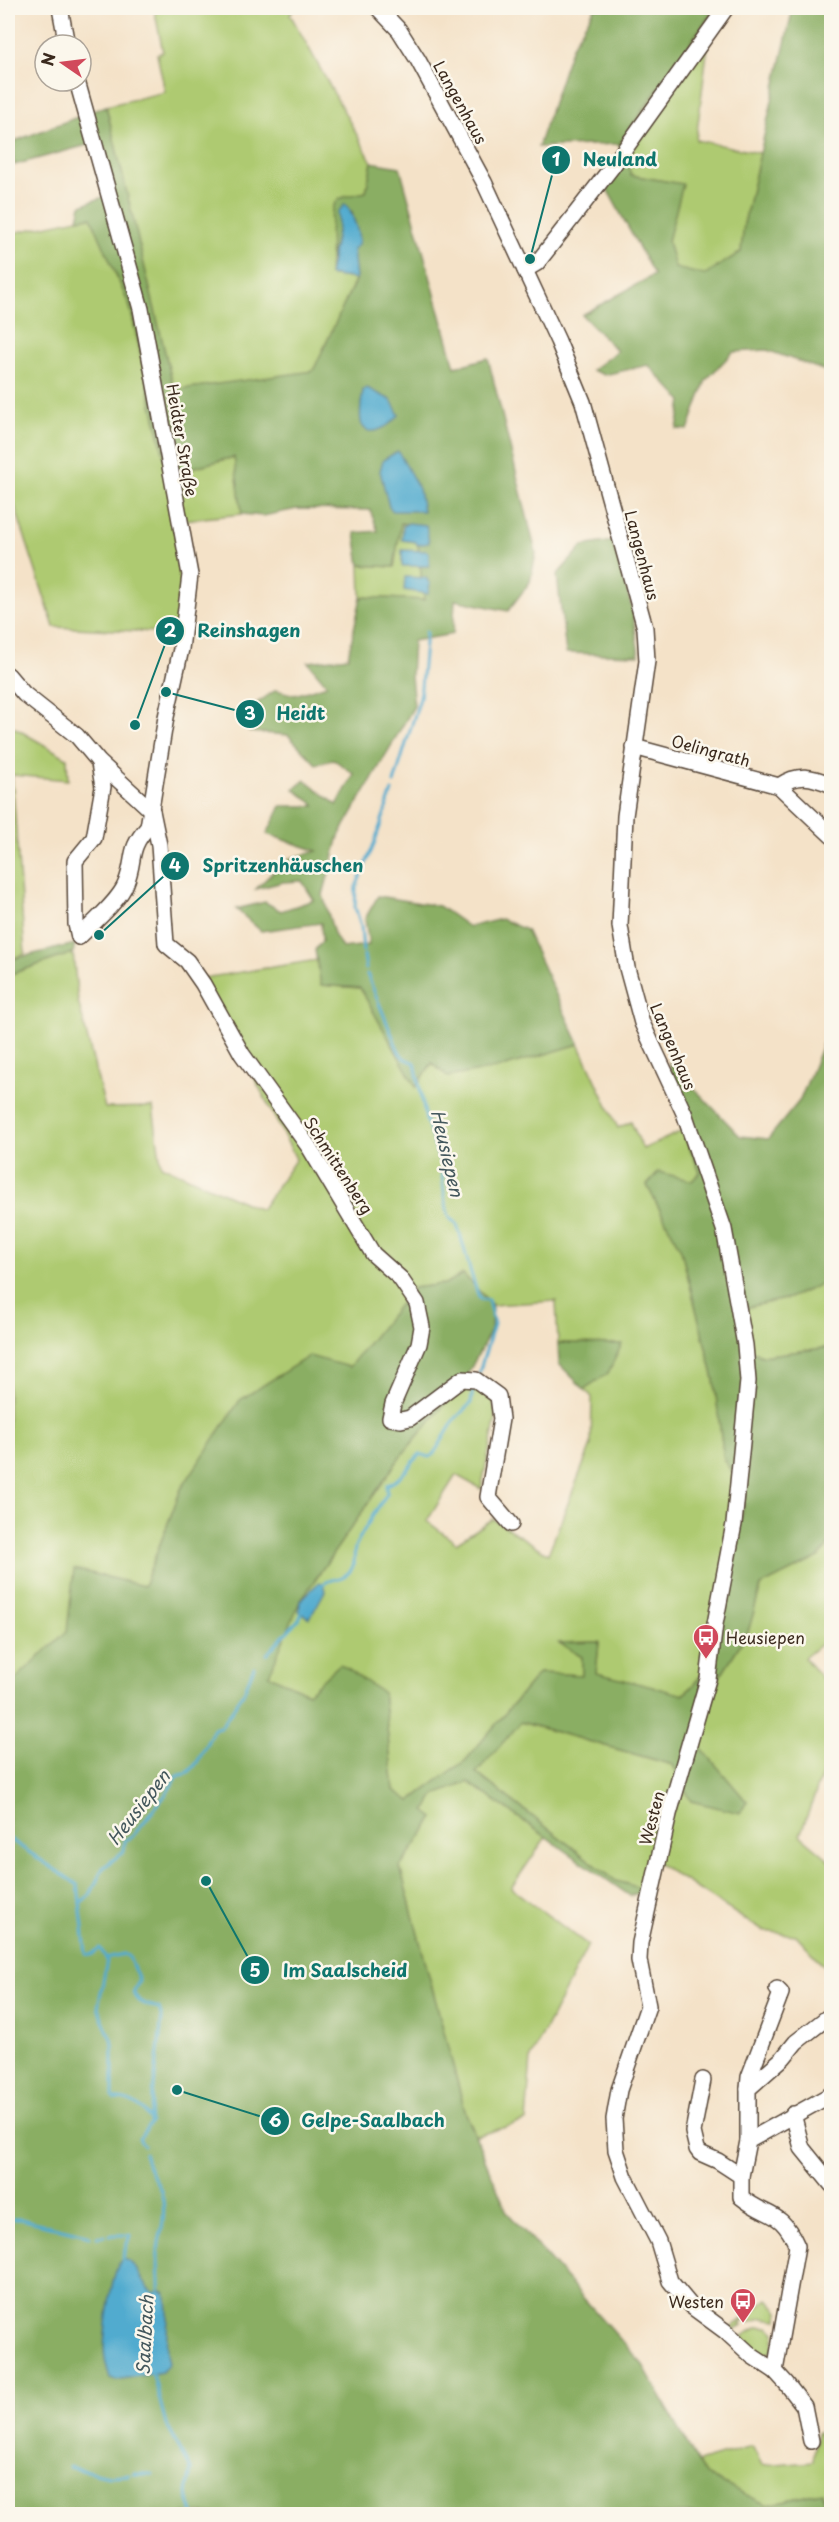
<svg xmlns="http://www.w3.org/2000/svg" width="839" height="2522" font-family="'Playpen Sans',sans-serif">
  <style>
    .green { fill: #aeca71; stroke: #747a48; stroke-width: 1.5 }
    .forest { fill: #8aae63; stroke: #626c40; stroke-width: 1.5 }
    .water { fill: #51abcf; stroke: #466a76; stroke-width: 1.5 }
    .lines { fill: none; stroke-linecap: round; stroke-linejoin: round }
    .stream { stroke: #51abcf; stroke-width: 3 }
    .minor-casing { stroke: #574638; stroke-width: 18 }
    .minor { stroke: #fff; stroke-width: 15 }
    .labels { text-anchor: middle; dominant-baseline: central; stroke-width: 5; stroke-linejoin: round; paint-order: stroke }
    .street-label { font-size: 16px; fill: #3b2a1e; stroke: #fbf7ec }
    .poi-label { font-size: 16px; fill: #3b2a1e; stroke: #fbf7ec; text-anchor: start }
    .water-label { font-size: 18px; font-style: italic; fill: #43575c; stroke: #fbf7ec }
    .leader { fill: none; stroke: #0f766e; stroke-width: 2 }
    .callout-dot { fill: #0f766e; stroke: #fbf7ec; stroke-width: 2 }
    .mark-label { font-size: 18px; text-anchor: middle; font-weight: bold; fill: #fff }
    .callout-label { font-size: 18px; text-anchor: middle; font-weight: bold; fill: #0f766e; stroke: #fbf7ec; stroke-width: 5; stroke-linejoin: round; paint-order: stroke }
  </style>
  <rect width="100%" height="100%" fill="#fbf7ec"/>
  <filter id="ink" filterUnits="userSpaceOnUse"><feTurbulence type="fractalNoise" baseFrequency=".0167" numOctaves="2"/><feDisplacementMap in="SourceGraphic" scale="12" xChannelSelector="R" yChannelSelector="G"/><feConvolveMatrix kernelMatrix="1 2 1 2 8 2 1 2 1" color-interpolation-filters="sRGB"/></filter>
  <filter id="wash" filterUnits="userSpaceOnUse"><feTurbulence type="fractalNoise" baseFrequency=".008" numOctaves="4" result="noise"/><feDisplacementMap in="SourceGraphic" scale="24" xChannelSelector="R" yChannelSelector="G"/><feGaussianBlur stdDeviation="1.35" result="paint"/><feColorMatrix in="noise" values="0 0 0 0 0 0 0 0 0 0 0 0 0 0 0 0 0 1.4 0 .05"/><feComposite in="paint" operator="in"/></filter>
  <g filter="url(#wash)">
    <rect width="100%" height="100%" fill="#f4e2c8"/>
    <!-- green -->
    <g class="green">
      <polygon points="154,8 294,8 290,14 372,162 366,192 338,200 333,207 329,275 356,279 313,372 174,390 106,106 165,92 157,54 163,52"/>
      <polygon points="712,12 696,140 760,153 744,224 741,252 704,276 675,269 668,241 682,184 630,175 626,158 619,145"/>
      <polygon points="91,216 130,307 168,473 235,457 242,514 174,521 182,584 177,633 54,627 8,485 8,234"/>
      <polygon points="401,523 416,526 424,600 361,597 360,565 394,567"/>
      <polygon points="8,724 67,758 68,780 12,775 25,954 8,960"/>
      <polygon points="73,953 78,1001 105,1108 153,1107 161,1165 261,1210 296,1159 203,978 317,960 321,985 360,988 416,1086 432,1063 502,1067 579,1044 618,1128 631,1122 643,1149 682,1131 701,1172 692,1181 659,1172 647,1185 681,1250 714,1379 724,1460 746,1493 714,1662 683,1695 596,1673 599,1642 560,1643 582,1657 582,1675 539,1673 466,1760 410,1801 394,1790 383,1693 308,1693 268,1675 300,1601 401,1456 464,1381 493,1400 496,1418 481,1489 456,1475 427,1521 456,1543 493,1519 548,1554 591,1445 592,1397 584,1389 608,1373 621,1344 558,1343 556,1301 492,1305 463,1274 445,1284 413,1288 349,1368 309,1356 181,1489 144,1586 8,1853 8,975"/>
      <polygon points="831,1280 831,1347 762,1356 750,1350 744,1308 789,1298"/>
      <polygon points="831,1542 831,1636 804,1658 831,1688 831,1751 800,1835 831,1861 831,1973 796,1935 763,1931 654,1861 647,1890 616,1881 475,1772 520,1722 673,1765 691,1801 747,1802 699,1746 720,1676 748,1632 761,1586 819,1557"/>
      <polygon points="468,1782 546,1837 511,1888 588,1945 531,2058 526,2121 476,2136 465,2111 400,1867 434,1818 424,1811 435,1795"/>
      <polygon points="768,2299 779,2311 778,2320 762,2318 749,2323 745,2320 740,2324 742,2326 733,2331 730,2329"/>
      <polygon points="759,2327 769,2327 775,2333 773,2351 762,2356 739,2338"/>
      <polygon points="817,2432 831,2432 831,2514 826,2514 822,2492 767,2505 705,2475 698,2462 752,2446 762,2465 813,2461"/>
    </g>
    <!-- forest -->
    <g class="forest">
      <polygon points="595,8 695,8 712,12 619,144 538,147 572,46"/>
      <polygon points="793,8 831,8 831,373 767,350 733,352 706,380 688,430 677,429 682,401 648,365 604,375 592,370 617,351 582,315 654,275 606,187 626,157 631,175 683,184 668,241 675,268 704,275 741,252 744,224"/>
      <path d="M106 106 174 390 313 371 356 279 352 249 356 228 352 212H338V227L331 260C331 247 327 208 338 200 345 195 358 194 366 192L372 162 400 167 455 367 488 358 536 553 530 582 508 611 455 600 453 634 413 641 411 676 414 706 339 836 323 895 334 934 342 948 369 945 365 919 378 896 439 906 469 927 501 919 526 930 579 1044 502 1067 448 1077 432 1063 416 1087 360 988 321 985 315 950 322 941 321 923 261 931 236 909 265 902 281 911 314 900 302 881 283 882 256 889 285 860 317 851 267 834 281 806H316L294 789 305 780 337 805 354 774 333 759 316 764 288 735 249 732 241 714 276 690 295 695 327 685 308 662 348 657 361 597 424 600 416 526 401 523 394 567 360 565 355 533 378 531 370 510 297 509 263 516 242 514 234 457 168 474 130 307 91 217 78 219 81 205 109 195 95 143 14 165 10 143Z"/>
      <polygon points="612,541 632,608 639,655 566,653 557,575 583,546"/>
      <polygon points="75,944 73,953 8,975 8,960"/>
      <polygon points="831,1023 831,1280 789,1298 744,1308 750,1350 762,1356 832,1347 831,1542 819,1557 761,1586 748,1632 720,1676 699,1745 747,1802 740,1813 691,1801 673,1765 521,1722 476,1773 616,1881 647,1890 630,1896 468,1782 435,1795 425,1811 434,1818 400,1867 465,2111 507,2212 643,2365 705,2475 767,2505 822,2492 826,2514 8,2514 8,1686 67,1631 74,1569 144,1586 181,1489 240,1400 309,1356 349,1367 413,1288 445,1284 463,1274 492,1305 491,1330 464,1381 401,1456 300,1601 269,1675 308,1693 340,1664 383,1693 394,1790 410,1801 466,1760 539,1673 582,1675 582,1657 559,1643 599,1642 596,1673 684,1695 714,1662 746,1493 724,1460 714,1379 681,1250 647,1185 659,1172 692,1181 700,1172 682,1131 669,1062 740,1136 768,1139 800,1100"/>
      <polygon points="558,1343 622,1344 608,1373 584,1389 559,1364"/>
    </g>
    <!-- water -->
    <g class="water">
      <path d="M345 204C352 211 361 236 358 245L353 249 356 279 329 275 338 227V212Z"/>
      <path d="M367 388 391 400 399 415C393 424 369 440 362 425 358 416 362 399 363 390Z"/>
      <polygon points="398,451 419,489 423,511 393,511 389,507 380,471 383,460"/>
      <polygon points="408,523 426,525 429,543 417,545 416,542 402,540 403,526"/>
      <polygon points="402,550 426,551 429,553 429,566 402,566"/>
      <polygon points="405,577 426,578 430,584 428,594 404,590"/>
      <polygon points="319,1582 323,1583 325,1591 310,1618 299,1611 300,1601"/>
      <path d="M122 2259C141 2263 139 2284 154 2293L160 2290 165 2293C173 2317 162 2339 169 2363L162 2372 116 2380 110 2378C107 2369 104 2359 104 2347 105 2328 111 2271 122 2259Z"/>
    </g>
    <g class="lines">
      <!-- stream -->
      <g class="stream">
        <polyline points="394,783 420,698 426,632"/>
        <polyline points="363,951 361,926 355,907 356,887 373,847 392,791"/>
        <polyline points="364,955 366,969"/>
        <path d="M367 974 399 1052 404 1058 415 1063 426 1120 442 1168C441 1173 446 1213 450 1218 453 1222 457 1222 458 1228 466 1252 470 1275 480 1299L488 1300 494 1324 479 1373"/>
        <path d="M321 1586C330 1576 342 1582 351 1570 357 1561 353 1556 355 1548 357 1540 383 1499 387 1494V1485C401 1480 410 1465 420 1454L429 1457 433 1455 455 1419 471 1403 473 1388"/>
        <polyline points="267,1654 299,1619 303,1611"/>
        <path d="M8 1838 78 1885 86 1954 91 1955 100 1948 107 1960 98 2008 113 2044V2097L114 2099C130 2098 144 2107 151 2122L139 2139 144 2146"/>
        <path d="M80 1903 90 1895 103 1868 124 1851 125 1840 132 1837 167 1793 176 1777C179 1775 182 1775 185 1774 200 1767 206 1740 215 1728L221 1727 243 1694 254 1667"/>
        <polyline points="106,1958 124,1954 129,1957 139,1981 133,1993 141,2003 159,2008 162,2018 150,2121"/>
        <path d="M145 2153C145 2170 159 2180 162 2195 167 2215 160 2232 158 2251 157 2264 160 2279 159 2293"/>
        <polyline points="12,2219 21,2219 90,2236"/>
        <polyline points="109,2235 130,2235 122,2259"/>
        <polyline points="97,2237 104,2236"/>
        <polyline points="152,2371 166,2424 191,2469 187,2493 193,2514"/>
        <polyline points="69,2467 109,2476 129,2475"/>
        <polyline points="134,2474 152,2474"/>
      </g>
    </g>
  </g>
  <g filter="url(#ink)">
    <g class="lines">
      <!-- minor casing -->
      <g class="minor-casing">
        <g id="minor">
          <polyline points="60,8 67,45"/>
          <polyline points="378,8 399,30 418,60 484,182 558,341 583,402 645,628 647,661 625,816 620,926 627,968 642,1023 684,1113 724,1229 745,1345 748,1381 734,1524 715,1624 708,1679 669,1814 640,1943 639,1960 648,2006 619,2090 614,2119 616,2150 625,2177 658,2241 670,2281 691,2306 725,2331 752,2356 775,2371 786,2383 804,2406 811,2441"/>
          <path d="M77 81 141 309 190 575 181 649 166 717 148 827C127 850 136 858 126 883 120 900 92 924 79 937"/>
          <polyline points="525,270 537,263 612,167 726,8"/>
          <polyline points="8,675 24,694 77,736 99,762 152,811"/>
          <polyline points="634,747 779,786 832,836"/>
          <path d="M779 786C798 773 811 776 832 785"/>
          <polyline points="152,811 159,845 166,944 187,961 203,984 242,1054 309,1147 373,1254 400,1278 417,1303 422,1327 419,1344 393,1404 390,1418 401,1420 410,1418 462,1379 476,1380 498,1396 501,1419 488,1497 511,1524"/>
          <polyline points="79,937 76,924 75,861 94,838 103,787 99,763"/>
          <polyline points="703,2080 693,2132 697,2149 700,2153 718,2161 741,2176"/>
          <polyline points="748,2089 749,2077 781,1993 777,1989"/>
          <polyline points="793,2114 802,2148 832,2185"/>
          <polyline points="748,2141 748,2089 783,2058 796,2042 832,2014"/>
          <path d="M775 2371 797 2246C780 2208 768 2219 741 2197V2176L748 2141 832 2094"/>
        </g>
      </g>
      <!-- minor -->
      <use href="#minor" class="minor"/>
    </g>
  </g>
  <!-- icons -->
  <defs>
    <g id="bus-pin" transform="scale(1.35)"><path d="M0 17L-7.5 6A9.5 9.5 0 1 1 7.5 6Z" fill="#d1495b" stroke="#fbf7ec"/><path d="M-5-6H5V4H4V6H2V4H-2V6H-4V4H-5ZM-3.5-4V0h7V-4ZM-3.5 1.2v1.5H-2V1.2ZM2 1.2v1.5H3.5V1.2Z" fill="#fff"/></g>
  </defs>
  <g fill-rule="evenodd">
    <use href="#bus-pin" x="706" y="1637"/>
    <use href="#bus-pin" x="743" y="2301"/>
  </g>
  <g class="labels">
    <!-- street labels -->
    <g class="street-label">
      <text transform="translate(461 102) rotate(61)">Langenhaus</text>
      <text transform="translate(183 440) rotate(80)">Heidter Straße</text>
      <text transform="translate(643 555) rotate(75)">Langenhaus</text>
      <text transform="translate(711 750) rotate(15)">Oelingrath</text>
      <text transform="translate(674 1046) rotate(67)">Langenhaus</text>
      <text transform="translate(339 1165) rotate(57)">Schmittenberg</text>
      <text transform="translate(651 1818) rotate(-75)">Westen</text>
    </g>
    <!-- poi labels -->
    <g class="poi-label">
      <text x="726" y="1637">Heusiepen</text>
      <text x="724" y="2301" text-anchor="end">Westen</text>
    </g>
    <!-- water labels -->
    <g class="water-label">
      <text transform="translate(448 1153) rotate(77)">Heusiepen</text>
      <text transform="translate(138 1807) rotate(-52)">Heusiepen</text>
      <text transform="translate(144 2335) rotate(-87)">Saalbach</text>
    </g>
  </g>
  <!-- callouts -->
  <path class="leader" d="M530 259L556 160M135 725L170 631M166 692L250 714M99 935L175 866M206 1881L255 1970M177 2090L275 2121"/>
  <g class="callout-dot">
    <circle cx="530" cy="259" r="6"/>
    <circle cx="135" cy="725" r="6"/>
    <circle cx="166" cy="692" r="6"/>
    <circle cx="99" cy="935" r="6"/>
    <circle cx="206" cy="1881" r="6"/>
    <circle cx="177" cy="2090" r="6"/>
    <circle cx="556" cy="160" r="15"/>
    <circle cx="170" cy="631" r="15"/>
    <circle cx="250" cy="714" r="15"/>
    <circle cx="175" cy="866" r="15"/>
    <circle cx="255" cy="1970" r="15"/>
    <circle cx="275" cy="2121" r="15"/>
  </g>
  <g class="mark-label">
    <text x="556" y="166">1</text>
    <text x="170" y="637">2</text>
    <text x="250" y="720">3</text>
    <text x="175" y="872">4</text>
    <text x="255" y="1977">5</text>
    <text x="275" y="2127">6</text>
  </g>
  <g class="callout-label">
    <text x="620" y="166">Neuland</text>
    <text x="249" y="637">Reinshagen</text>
    <text x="301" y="720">Heidt</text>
    <text x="283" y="872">Spritzenhäuschen</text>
    <text x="345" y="1977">Im Saalscheid</text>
    <text x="373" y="2127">Gelpe-Saalbach</text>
  </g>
  <!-- margin -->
  <rect width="839" height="2522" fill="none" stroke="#fbf7ec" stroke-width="30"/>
  <!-- north arrow -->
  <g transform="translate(63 63) rotate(284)"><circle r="28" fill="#fbf7ec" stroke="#aea59a" stroke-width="1.5"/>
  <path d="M0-4.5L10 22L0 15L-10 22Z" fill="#d1495b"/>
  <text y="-9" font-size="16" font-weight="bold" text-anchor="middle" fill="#3b2a1e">N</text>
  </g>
</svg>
